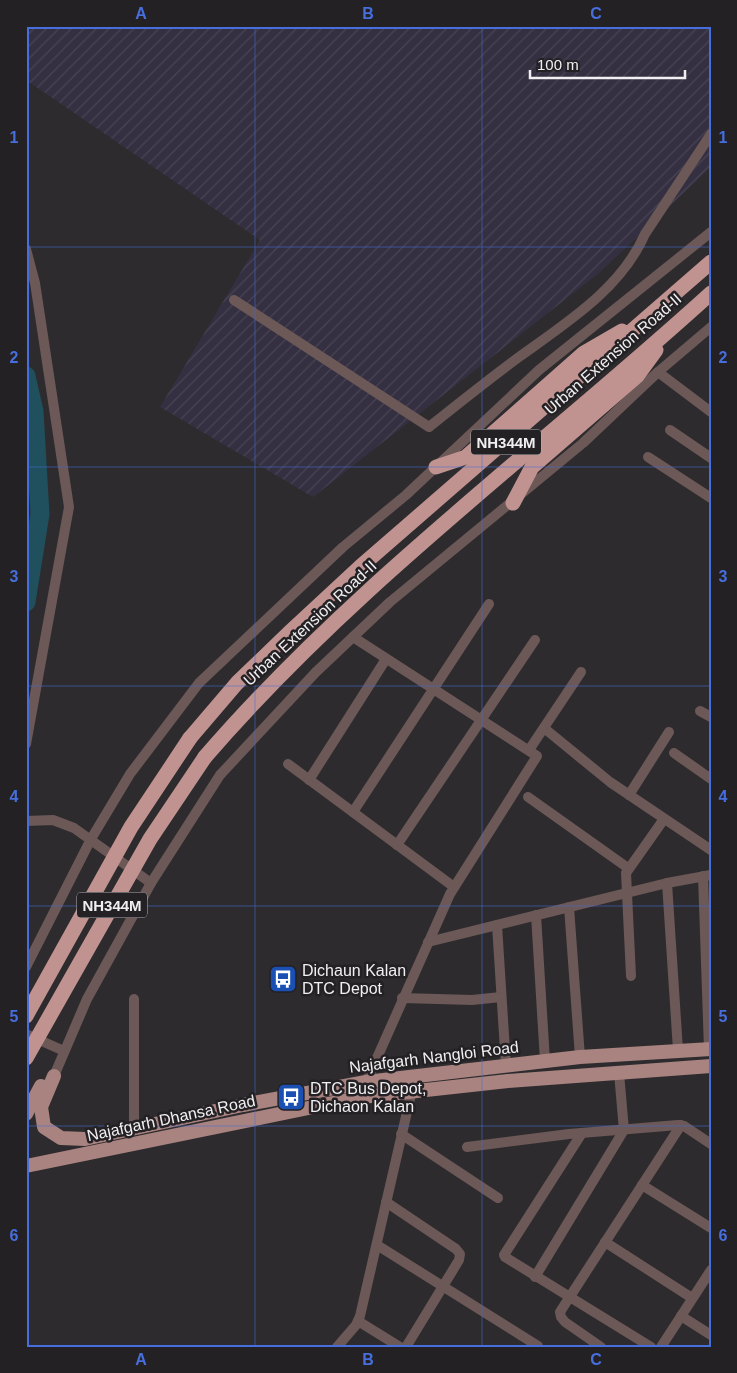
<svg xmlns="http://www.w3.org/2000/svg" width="737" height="1373" font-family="Helvetica,sans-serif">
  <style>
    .industrial { fill: url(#industrial-furrows) }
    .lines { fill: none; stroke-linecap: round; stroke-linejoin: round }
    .river { stroke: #204f5d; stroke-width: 19 }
    .minor { stroke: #6b5857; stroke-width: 10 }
    .major { stroke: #a98380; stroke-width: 14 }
    .highway { stroke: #c19390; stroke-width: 15 }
    .highway-bridge { stroke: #c19390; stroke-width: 15 }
    .grid { fill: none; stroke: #476edd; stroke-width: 1; stroke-opacity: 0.55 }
    .labels { text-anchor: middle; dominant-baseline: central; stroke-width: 5; stroke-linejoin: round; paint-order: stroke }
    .shield { fill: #232124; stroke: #b3b1b4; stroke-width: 1 }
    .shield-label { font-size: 15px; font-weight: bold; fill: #f1eff1 }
    .street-label { font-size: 16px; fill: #f1eff1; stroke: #232124 }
    .poi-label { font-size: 16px; fill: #f1eff1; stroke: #232124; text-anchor: start }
    .neatline { fill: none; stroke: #476edd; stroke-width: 2 }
    .grid-label { font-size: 16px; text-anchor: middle; font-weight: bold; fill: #476edd }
  </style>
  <defs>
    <pattern id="industrial-furrows" width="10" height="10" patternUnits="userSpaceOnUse" patternTransform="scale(1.25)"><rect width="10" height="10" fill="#343041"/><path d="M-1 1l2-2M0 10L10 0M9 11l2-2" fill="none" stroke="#484454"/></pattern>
  </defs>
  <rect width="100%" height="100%" fill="#2d2b2e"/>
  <!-- industrial -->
  <polygon class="industrial" points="26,26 711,26 711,167 599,273 313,497 160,407 260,240 26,80"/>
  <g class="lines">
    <!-- river -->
    <polyline class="river" points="26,376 34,411 40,514 26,602"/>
    <!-- minor -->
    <g class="minor">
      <polyline points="26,249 35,283 69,507 26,744"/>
      <path d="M234 300 429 427C459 403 489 379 519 357 566 323 621 289 645 234L711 134"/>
      <polyline points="658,372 711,412"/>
      <polyline points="670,430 711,458"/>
      <polyline points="648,457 711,498"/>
      <polyline points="353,637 537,756 450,894 364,1087"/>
      <polyline points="700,711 711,717"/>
      <polyline points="544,728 610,782 711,850"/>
      <polyline points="529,750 581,672"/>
      <polyline points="674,753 711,779"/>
      <polyline points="288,764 454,887"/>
      <polyline points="309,780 386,659"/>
      <polyline points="629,795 669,732"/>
      <polyline points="528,797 628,868"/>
      <polyline points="353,812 489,604"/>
      <polyline points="26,821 53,820 74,828 151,883"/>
      <polyline points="397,845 535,640"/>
      <polyline points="703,876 709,1049"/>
      <polyline points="667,883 678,1050"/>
      <polyline points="569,907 580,1057"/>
      <polyline points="536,915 545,1061"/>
      <polyline points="497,925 506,1066"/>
      <polyline points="428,942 667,883 711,875"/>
      <polyline points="26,967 91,839 130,774 199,683 343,547 406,495 539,370 711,232"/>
      <polyline points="631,976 626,873 664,819"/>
      <polyline points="402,998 472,1000 501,997"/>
      <polyline points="26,1034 64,1051"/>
      <polyline points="54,1076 87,999 151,883 220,775 316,672 390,602 583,443 658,372 711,327"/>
      <polyline points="134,1128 134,999"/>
      <polyline points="582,1133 504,1255 505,1257 651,1347"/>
      <polyline points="401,1134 498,1198"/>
      <polyline points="467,1147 569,1134 678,1125 684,1126 711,1144"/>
      <polyline points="642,1185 711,1228"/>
      <polyline points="386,1202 456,1249 460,1254 459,1260 406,1347"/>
      <polyline points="605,1242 692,1298"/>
      <polyline points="377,1245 538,1346"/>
      <polyline points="535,1277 624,1130 619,1073"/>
      <polyline points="681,1316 711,1335"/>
      <polyline points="358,1321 400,1347"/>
      <polyline points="337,1347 356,1325 360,1316 413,1086"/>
      <polyline points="601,1347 565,1322 561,1317 560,1312 681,1125"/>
      <polyline points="661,1347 711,1270"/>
    </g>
    <!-- major -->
    <g class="major">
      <polyline points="54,1076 41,1107 44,1127 61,1138 85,1139 243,1105 366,1082 580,1057 711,1049"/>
      <polyline points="26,1114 41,1086"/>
      <polyline points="26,1166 362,1097 508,1081 711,1066"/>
    </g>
    <!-- highway -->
    <g class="highway">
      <polyline points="436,467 466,457 584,353 622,331"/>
      <polyline points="513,503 532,467 637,376 656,350"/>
      <polyline points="190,738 237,683 290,632 360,567 711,262"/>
      <path d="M205 757C355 583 542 447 711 293"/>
    </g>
    <!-- highway-bridge -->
    <g class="highway-bridge">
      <polyline points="26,1016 131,827 190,738"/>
      <polyline points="26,1058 150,839 205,757"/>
    </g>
  </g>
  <!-- grid -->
  <path class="grid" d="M255 26V1347M482 26V1347M26 247H711M26 467H711M26 686H711M26 906H711M26 1126H711"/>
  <!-- icons -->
  <defs>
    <g id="bus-square" transform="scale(1.4375)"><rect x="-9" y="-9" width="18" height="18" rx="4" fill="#1a4fb4" stroke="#232124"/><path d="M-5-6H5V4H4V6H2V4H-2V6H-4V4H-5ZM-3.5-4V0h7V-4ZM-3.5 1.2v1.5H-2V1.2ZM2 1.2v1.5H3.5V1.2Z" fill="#fff"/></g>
  </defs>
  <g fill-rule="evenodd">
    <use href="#bus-square" x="283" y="979"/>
    <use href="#bus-square" x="291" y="1097"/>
  </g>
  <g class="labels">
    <!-- shield labels -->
    <g class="shield">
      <rect x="471" y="429.5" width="70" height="25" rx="4"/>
      <rect x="77" y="892.5" width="70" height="25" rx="4"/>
    </g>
    <g class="shield-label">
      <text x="506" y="442">NH344M</text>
      <text x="112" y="905">NH344M</text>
    </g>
    <!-- street labels -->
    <g class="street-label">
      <text transform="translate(613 354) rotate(-41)">Urban Extension Road-II</text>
      <text transform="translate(310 623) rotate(-43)">Urban Extension Road-II</text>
      <text transform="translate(434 1057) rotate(-7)">Najafgarh Nangloi Road</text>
      <text transform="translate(171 1118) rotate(-12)">Najafgarh Dhansa Road</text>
    </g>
    <!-- poi labels -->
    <g class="poi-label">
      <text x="302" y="970">Dichaun Kalan<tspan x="302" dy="18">DTC Depot</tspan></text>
      <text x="310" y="1088">DTC Bus Depot,<tspan x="310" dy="18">Dichaon Kalan</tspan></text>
    </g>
  </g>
  <!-- border -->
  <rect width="737" height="1373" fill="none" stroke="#232124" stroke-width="55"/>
  <!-- scale -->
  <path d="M530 70v8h155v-8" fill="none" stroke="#f1eff1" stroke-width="2.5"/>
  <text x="537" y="70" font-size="15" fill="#f1eff1" stroke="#232124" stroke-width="4" paint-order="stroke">100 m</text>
  <rect x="28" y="28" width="682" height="1318" class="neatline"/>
  <g class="grid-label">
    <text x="141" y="19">A</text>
    <text x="368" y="19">B</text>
    <text x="596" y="19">C</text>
    <text x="14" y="143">1</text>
    <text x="723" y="143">1</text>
    <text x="14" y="363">2</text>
    <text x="723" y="363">2</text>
    <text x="14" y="582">3</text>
    <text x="723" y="582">3</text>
    <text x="14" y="802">4</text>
    <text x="723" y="802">4</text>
    <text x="14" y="1022">5</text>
    <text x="723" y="1022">5</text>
    <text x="14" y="1241">6</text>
    <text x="723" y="1241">6</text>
    <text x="141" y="1365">A</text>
    <text x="368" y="1365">B</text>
    <text x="596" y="1365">C</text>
  </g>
</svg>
